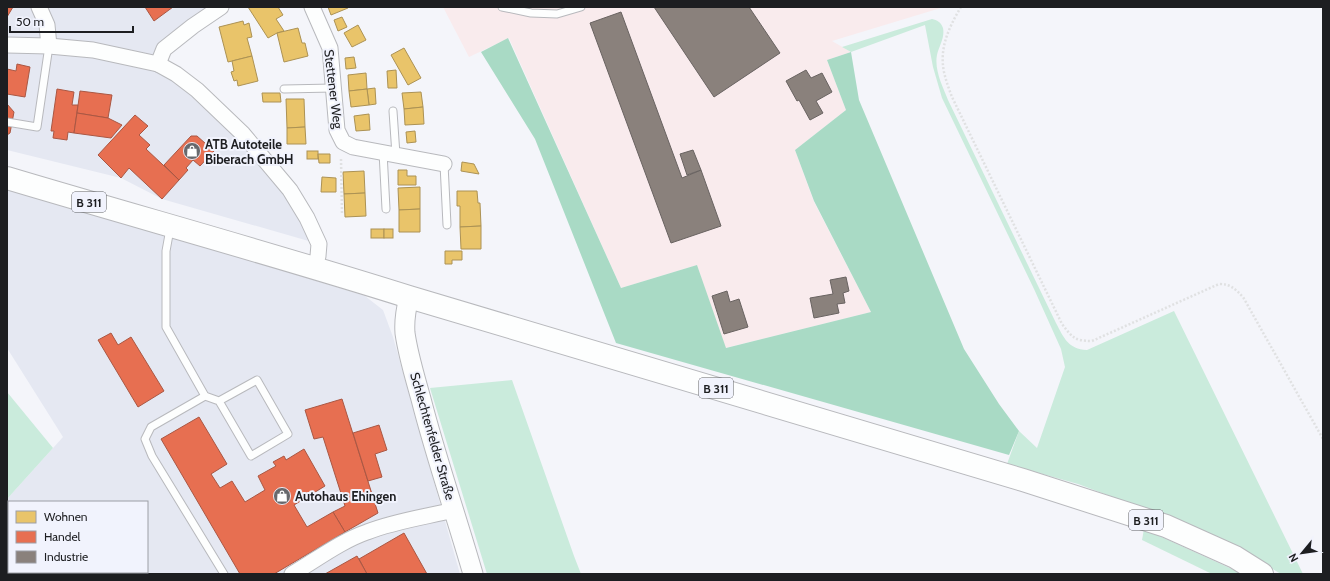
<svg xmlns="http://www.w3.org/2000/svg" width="1330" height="581" font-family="Cabin,sans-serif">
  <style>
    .built { fill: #e5e8f2; fill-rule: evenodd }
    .industrial { fill: #f9ebed }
    .green { fill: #caebdc }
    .forest { fill: #a9dac5 }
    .homes { fill: #e9c46a; stroke: #ac9254 }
    .shops { fill: #e76f51; stroke: #aa5743 }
    .industry { fill: #8a817c; stroke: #696361 }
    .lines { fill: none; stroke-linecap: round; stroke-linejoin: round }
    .service-casing { stroke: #b8b9bd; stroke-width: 9 }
    .minor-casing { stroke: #b8b9bd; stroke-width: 17 }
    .tertiary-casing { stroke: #b8b9bd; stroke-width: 21 }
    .primary-casing { stroke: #b8b9bd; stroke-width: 24 }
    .path { stroke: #e0e1e2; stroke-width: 2.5; stroke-dasharray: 2 2; stroke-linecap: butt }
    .service { stroke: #fdfefe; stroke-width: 7 }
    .minor { stroke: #fdfefe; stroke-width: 15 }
    .tertiary { stroke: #fdfefe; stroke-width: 19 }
    .primary { stroke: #fdfefe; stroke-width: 22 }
    .labels { text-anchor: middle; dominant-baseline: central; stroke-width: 4; stroke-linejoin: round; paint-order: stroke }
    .shield { fill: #f1f3fd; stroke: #5d5e63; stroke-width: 1 }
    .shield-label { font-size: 12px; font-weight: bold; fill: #1d1e21 }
    .street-label { font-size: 13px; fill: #1d1e21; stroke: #f1f3fd }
    .poi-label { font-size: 13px; font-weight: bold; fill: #1d1e21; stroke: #f1f3fd; text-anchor: start }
  </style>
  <rect width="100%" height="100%" fill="#f4f5fa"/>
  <!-- built -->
  <g class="built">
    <polygon points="7,7 221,7 158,64 243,134 319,244 162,199 121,178 7,150"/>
    <path d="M7 187 156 231 365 296 383 310 393 337 460 574H7V499L63 437 7 348ZM9 502H147V572H9Z"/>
  </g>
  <!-- industrial -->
  <polygon class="industrial" points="443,7 944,7 832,41 851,52 827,60 846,110 795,150 814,202 871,312 725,348 697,265 621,288 509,38 469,57"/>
  <!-- green -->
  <g class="green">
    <path d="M932 19C937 20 941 22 943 28 945 38 939 46 937 55 934 70 943 87 948 100L1056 323C1064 338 1068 349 1087 350L1174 311 1303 574H1281L1261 562 1155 513 1078 484 1007 464 1019 431 1037 448 1065 367 1061 349 1034 289 942 98 933 67 925 25 851 52 842 47Z"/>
    <polygon points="512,380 574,556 581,574 487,574 430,388"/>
    <polygon points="7,392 53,448 7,499"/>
    <polygon points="1144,529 1243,574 1212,574 1142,540"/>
  </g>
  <!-- forest -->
  <polygon class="forest" points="508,38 621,288 697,265 726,348 871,312 814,201 795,150 846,110 827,60 851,52 859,100 964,349 999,404 1019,431 1009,455 616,343 535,139 481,52"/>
  <!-- homes -->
  <g class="homes">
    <polygon points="248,7 278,7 283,15 276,19 284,31 277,33 268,38"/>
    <polygon points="328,7 348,7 348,8 331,15"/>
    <polygon points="342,17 347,27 338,31 334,20"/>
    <polygon points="243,21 244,25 249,23 252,37 247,38 252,56 228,62 219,27"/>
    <polygon points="358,25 366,40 352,47 344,33"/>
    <polygon points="298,28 302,43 305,43 308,56 284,62 277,33"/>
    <polygon points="404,48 421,78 408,85 391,55"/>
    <polygon points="252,56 258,81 238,86 237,80 234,81 231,72 234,71 232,61"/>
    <polygon points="354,57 356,68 346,69 345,58"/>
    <polygon points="396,70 397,88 388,88 387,71"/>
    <polygon points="366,73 367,89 349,91 348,75"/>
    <polygon points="375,88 376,104 369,105 367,89"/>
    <polygon points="367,89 369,105 351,107 349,91"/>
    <polygon points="421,92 423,107 404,109 402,93"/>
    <polygon points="262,93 280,93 281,102 263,102"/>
    <polygon points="286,99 304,99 305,127 287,128"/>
    <polygon points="423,107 424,124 405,125 404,109"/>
    <polygon points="369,114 370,130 356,131 354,116"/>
    <polygon points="305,127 306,144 287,144 287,128"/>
    <polygon points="415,131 416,142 407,143 406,132"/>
    <rect x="307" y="151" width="11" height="8"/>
    <polygon points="318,154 330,154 330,163 319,163"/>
    <polygon points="462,162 474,164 479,174 461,171"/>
    <polygon points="398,170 407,170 407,176 416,176 416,185 398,185"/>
    <polygon points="364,171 365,193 344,194 343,172"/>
    <polygon points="322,177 336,178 336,192 321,192"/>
    <polygon points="420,187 420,209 399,210 398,188"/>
    <polygon points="457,191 477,191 478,203 480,203 481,226 460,227 460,206 457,206"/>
    <polygon points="365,193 366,216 345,217 344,194"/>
    <polygon points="420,209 420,232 399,232 399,210"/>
    <polygon points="481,226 481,249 461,249 460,227"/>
    <rect x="371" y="229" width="13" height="9"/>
    <rect x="384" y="229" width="9" height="9"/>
    <polygon points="445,251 462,251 462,260 452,260 452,264 445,264"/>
  </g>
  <!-- shops -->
  <g class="shops">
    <polygon points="7,7 13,7 7,17"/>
    <polygon points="145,7 173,7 154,21"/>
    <polygon points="17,64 30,67 25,97 7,94 7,69 16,71"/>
    <polygon points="57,89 74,92 72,105 78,105 74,133 68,132 67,140 53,138 54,131 51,131"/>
    <polygon points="80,91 112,95 108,118 77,113"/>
    <polygon points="7,104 14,112 10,133 7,135"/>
    <polygon points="77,113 108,118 122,125 111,138 74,133"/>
    <polygon points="135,115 148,126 139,135 150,145 146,149 179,180 162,199 129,168 121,178 98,155"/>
    <polygon points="191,136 197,136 214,151 200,166 193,160 186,168 188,170 179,180 164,165"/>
    <polygon points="111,333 118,345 131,337 164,391 138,407 98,340"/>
    <polygon points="342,399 378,513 345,532 333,512 345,506 323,437 314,439 305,410"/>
    <polygon points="199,417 227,464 211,474 220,488 232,481 245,502 265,490 258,476 276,466 273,462 284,456 286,460 304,449 325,486 294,505 307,527 333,512 345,532 274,574 240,574 161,439"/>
    <polygon points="379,425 387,450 375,454 382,477 368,481 353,433"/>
    <polygon points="404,533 427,574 367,574 359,559"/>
    <polygon points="357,556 367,574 325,574"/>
  </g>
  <!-- industry -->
  <g class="industry">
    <polygon points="654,7 749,7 780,53 714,97"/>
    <polygon points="621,12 682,178 701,170 721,226 671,243 590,23"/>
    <polygon points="806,70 811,78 822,73 832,92 816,101 823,113 810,120 799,100 797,101 786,81"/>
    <polygon points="693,150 701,170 687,175 680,154"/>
    <polygon points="846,277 849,291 843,293 845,303 837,304 839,313 814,318 810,298 833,294 830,280"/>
    <polygon points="727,291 730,302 739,299 748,327 724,334 712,296"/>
  </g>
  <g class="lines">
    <!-- service casing -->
    <g class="service-casing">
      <g id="service">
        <polyline points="502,7 531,13 557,14 581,7"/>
        <polyline points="284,89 333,88"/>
        <polyline points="393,111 396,155"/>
        <polyline points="7,122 37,127 49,46"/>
        <polyline points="383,152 386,209"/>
        <polyline points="444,164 447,225"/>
        <polyline points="170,229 166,251 166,327 205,396 219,401 251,456 288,434 257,380 219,401"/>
        <polyline points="205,396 151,427 145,439 152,456 224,574"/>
      </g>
    </g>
    <!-- minor casing -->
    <g class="minor-casing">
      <g id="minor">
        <polyline points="39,7 47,25 49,46"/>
        <polyline points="312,7 330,48 337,130 343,142 353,147 444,164"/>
        <polyline points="7,45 49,46 93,50 158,64 176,74 197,90 243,134 290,190 307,218 319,244 318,256 315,267"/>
        <polyline points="158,64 164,49 193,26 221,7"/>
        <path d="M292 574C316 560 341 541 367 532 395 521 425 517 454 510"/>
      </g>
    </g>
    <!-- tertiary casing -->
    <g class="tertiary-casing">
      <path id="tertiary" d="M409 297C406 309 404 321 405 333 408 355 415 377 421 399 436 458 456 515 473 574"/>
    </g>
    <!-- primary casing -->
    <g class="primary-casing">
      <path id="primary" d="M7 178C141 218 276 255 409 297L1023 480 1166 526 1235 557 1262 574"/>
    </g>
    <!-- path -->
    <g class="path">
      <path d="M961 7C949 27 939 48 944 72 946 81 949 89 952 97L1062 324C1072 337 1074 341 1092 341L1219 284C1231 284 1235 289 1243 297L1323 439"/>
      <polyline points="341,159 342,214"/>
    </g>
    <!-- service -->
    <use href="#service" class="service"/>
    <!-- minor -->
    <use href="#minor" class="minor"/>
    <!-- tertiary -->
    <use href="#tertiary" class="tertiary"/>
    <!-- primary -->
    <use href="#primary" class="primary"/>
  </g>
  <!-- icons -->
  <defs>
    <g id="shop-disc" transform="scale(0.9)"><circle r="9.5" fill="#68696d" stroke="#f1f3fd"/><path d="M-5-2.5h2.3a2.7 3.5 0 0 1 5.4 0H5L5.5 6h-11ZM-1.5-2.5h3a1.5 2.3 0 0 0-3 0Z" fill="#fff"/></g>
  </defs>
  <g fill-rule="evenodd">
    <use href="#shop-disc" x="192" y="151"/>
    <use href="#shop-disc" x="282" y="496"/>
  </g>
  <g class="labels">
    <!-- shield labels -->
    <g class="shield">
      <rect x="72" y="192" width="34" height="20" rx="3"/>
      <rect x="699" y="378" width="34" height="20" rx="3"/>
      <rect x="1129" y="510" width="34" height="20" rx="3"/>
    </g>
    <g class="shield-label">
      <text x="89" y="202">B 311</text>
      <text x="716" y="388">B 311</text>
      <text x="1146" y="520">B 311</text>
    </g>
    <!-- street labels -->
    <g class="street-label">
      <text transform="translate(334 89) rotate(83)">Stettener Weg</text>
      <text transform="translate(433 436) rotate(74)">Schlechtenfelder Straße</text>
    </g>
    <!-- poi labels -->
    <g class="poi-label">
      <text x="205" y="144">ATB Autoteile<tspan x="205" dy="15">Biberach GmbH</tspan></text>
      <text x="295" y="496">Autohaus Ehingen</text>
    </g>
  </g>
  <!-- border -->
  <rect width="1330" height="581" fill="none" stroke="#1d1e21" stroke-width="16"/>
  <!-- legend -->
  <rect x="8" y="501" width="140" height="72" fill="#f1f3fd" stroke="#9c9ea5"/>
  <rect x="16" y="511" width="20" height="12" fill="#e9c46a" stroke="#9c9ea5"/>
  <text x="44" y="521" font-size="12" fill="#1d1e21">Wohnen</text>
  <rect x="16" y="531" width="20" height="12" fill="#e76f51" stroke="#9c9ea5"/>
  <text x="44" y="541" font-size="12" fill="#1d1e21">Handel</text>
  <rect x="16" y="551" width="20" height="12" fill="#8a817c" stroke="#9c9ea5"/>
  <text x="44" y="561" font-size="12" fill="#1d1e21">Industrie</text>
  <!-- north arrow -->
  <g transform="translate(1302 553) rotate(241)" stroke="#f1f3fd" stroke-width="3" paint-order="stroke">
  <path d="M0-3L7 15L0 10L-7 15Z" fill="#1d1e21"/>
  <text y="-6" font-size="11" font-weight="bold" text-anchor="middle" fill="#1d1e21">N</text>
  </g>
  <!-- scale -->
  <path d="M10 26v6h123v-6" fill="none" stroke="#1d1e21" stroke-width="2"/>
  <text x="16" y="26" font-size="12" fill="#1d1e21" stroke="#f1f3fd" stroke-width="3" paint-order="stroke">50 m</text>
</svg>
